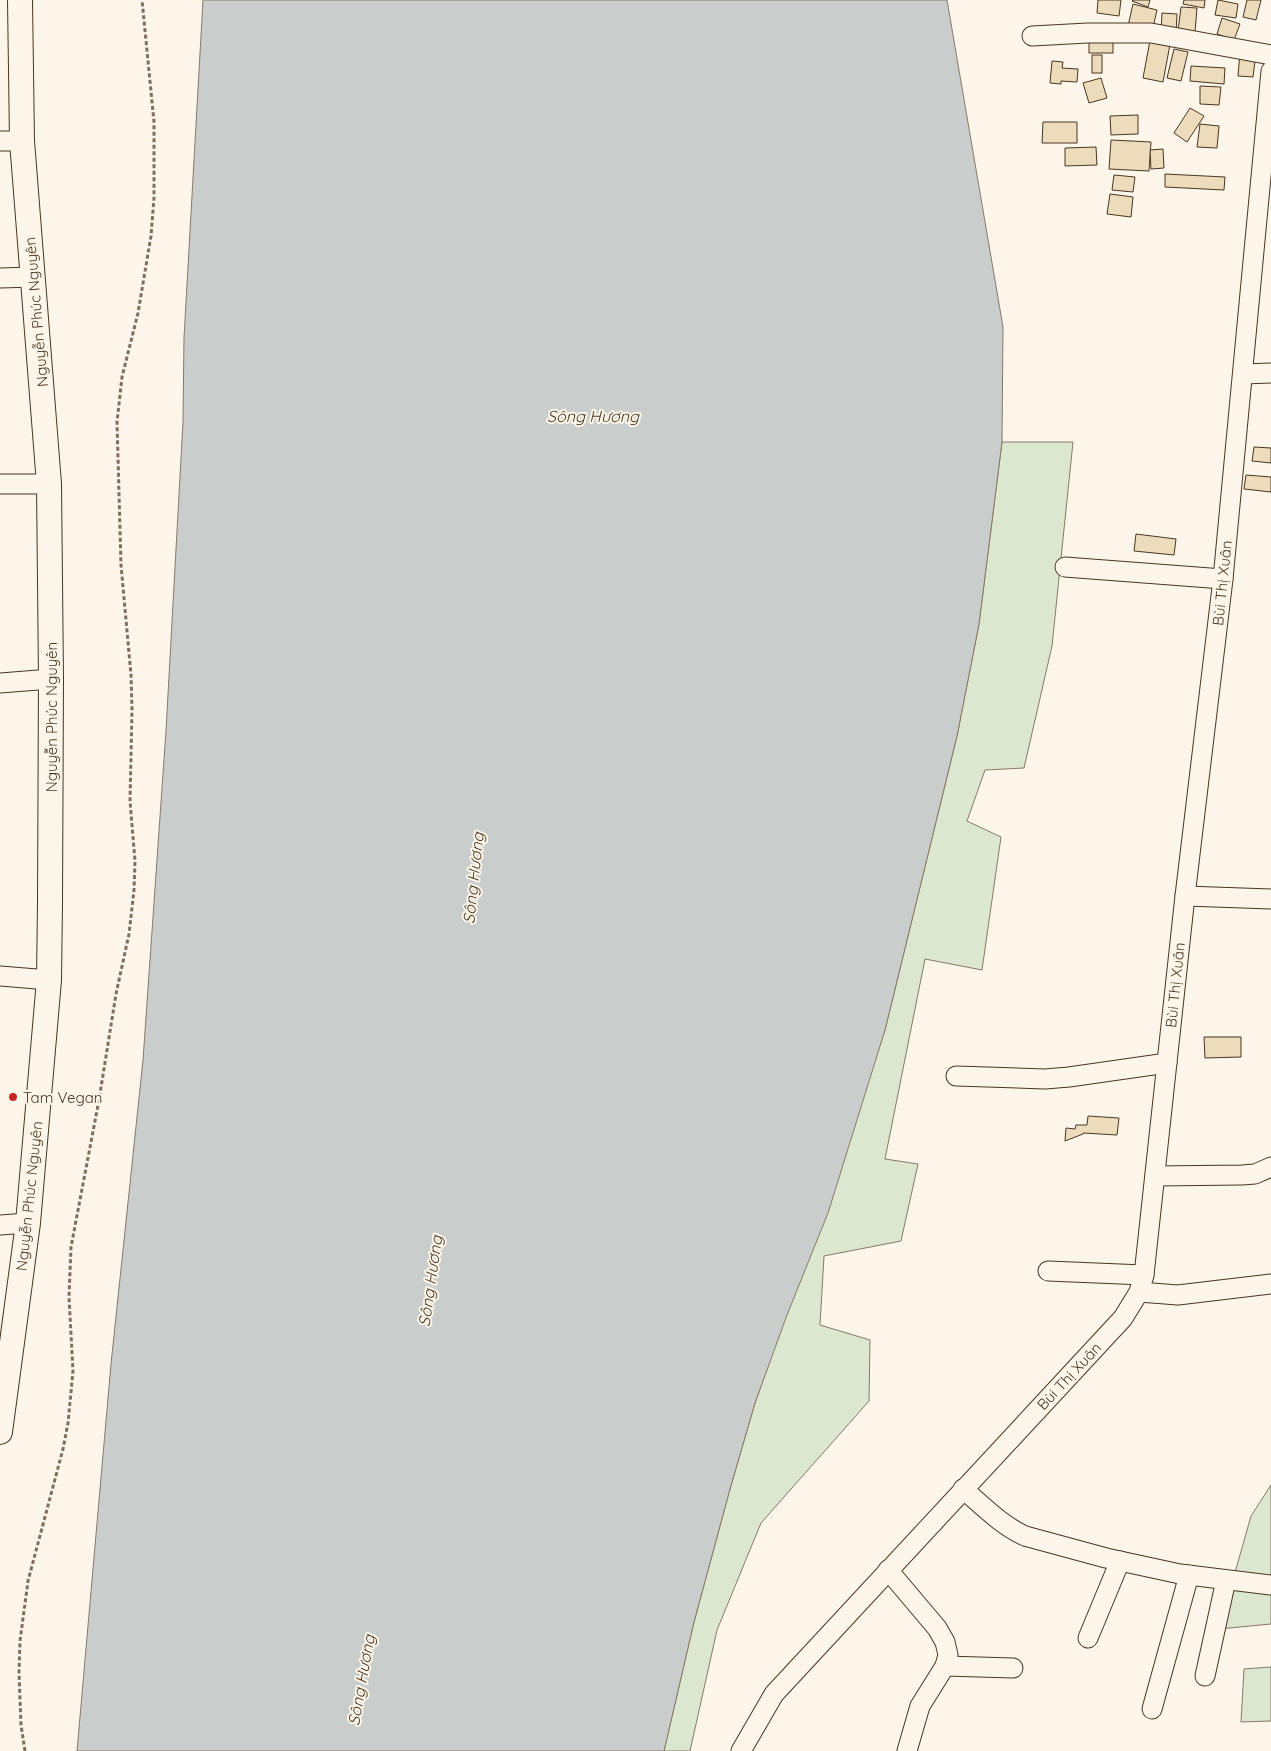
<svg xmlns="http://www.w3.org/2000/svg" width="1271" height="1751" font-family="Quicksand,sans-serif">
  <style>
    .green { fill: #dce7d0; stroke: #887966 }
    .water { fill: #c9cecd; stroke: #887966 }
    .building { fill: #ecdcbc; stroke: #4a3520 }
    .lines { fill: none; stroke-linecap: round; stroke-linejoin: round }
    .minor-casing { stroke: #4a3520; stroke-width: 21 }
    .major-casing { stroke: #4a3520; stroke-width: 26 }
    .path { stroke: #7f6f5c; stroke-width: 3; stroke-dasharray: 4 2.5; stroke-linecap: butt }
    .minor { stroke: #fbf6e9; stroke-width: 19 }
    .major { stroke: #fbf6e9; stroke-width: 24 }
    .poi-dot { fill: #c62828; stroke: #fbf6e9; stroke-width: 2 }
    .labels { text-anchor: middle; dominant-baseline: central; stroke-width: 4; stroke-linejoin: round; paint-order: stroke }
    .street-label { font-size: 15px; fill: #4a3520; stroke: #fbf6e9 }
    .poi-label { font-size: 15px; fill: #4a3520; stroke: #fbf6e9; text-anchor: start }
    .water-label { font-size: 16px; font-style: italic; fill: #4a3520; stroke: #fbf6e9 }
  </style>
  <rect width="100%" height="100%" fill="#fbf6e9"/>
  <!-- green -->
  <g class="green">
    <polygon points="1002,442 1073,442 1052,646 1024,768 985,770 967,821 1001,837 982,970 925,959 885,1159 918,1164 901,1241 824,1256 820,1325 870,1340 869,1401 761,1523 717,1630 690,1751 664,1751 694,1622 730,1489 755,1403 885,1030 957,736 979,624"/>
    <polygon points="1271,1485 1271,1624 1219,1629 1251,1516"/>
    <polygon points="1271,1667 1271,1721 1241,1722 1244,1669"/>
  </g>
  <!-- water -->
  <polygon class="water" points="203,0 947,0 1003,327 1002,442 979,624 957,736 885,1030 828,1213 787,1315 755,1403 730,1489 694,1622 664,1751 77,1751 111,1364 143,1060 166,731 183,422 184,338"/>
  <!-- building -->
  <g class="building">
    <polygon points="1098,0 1121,0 1119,16 1097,13"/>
    <polygon points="1133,0 1150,0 1148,7 1132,1"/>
    <polygon points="1184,0 1205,0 1204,8 1183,4"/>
    <polygon points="1218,0 1238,4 1236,18 1215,15"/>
    <polygon points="1247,0 1261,0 1256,20 1243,17"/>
    <polygon points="1133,4 1157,10 1152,32 1128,26"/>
    <polygon points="1181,7 1197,8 1195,32 1178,31"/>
    <polygon points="1162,13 1177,14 1176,34 1161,33"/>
    <polygon points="1222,18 1240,24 1234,40 1217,34"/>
    <polygon points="1151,35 1171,39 1163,82 1143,78"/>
    <rect x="1089" y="40" width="24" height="13"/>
    <polygon points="1174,49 1188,52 1181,81 1167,78"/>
    <polygon points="1240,52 1256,53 1253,77 1238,76"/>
    <rect x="1092" y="55" width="10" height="18"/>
    <polygon points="1052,61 1063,62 1062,68 1078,69 1077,82 1061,81 1061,84 1050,83"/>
    <polygon points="1191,66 1225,68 1224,84 1190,81"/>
    <polygon points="1101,78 1107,98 1089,103 1083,83"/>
    <polygon points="1200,86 1221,87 1219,105 1200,104"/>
    <polygon points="1190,108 1204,116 1187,142 1174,133"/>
    <polygon points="1138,115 1138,134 1111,135 1110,116"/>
    <polygon points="1043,122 1077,122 1077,143 1042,143"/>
    <polygon points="1200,124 1219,126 1217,148 1197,147"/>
    <polygon points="1111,140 1151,142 1149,171 1109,169"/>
    <polygon points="1096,147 1097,165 1065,166 1065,148"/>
    <polygon points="1163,149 1164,168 1151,169 1150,150"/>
    <polygon points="1165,174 1225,177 1224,190 1165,187"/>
    <polygon points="1114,175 1135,177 1133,192 1112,190"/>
    <polygon points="1110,194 1133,197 1131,217 1107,214"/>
    <polygon points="1254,447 1271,448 1271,463 1252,461"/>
    <polygon points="1246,475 1271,477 1271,492 1244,489"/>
    <polygon points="1136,534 1176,539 1174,555 1134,551"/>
    <polygon points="1204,1037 1241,1037 1241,1057 1205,1058"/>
    <polygon points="1088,1116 1119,1118 1117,1135 1083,1133 1083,1134 1065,1141 1066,1128 1075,1129 1076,1125 1087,1125"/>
  </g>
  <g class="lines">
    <!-- minor casing -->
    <g class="minor-casing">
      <g id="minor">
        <polyline points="1032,36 1088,33 1151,33 1271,55"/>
        <polyline points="0,141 22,141"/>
        <polyline points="0,278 33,277"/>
        <polyline points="1243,374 1271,373"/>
        <polyline points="0,484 49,484"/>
        <polyline points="1065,567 1223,579"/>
        <polyline points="0,683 51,679"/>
        <polyline points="1185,896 1271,899"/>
        <polyline points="0,976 49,980"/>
        <polyline points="956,1076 1045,1079 1069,1077 1167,1063"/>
        <polyline points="1155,1176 1242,1175 1255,1174 1271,1167"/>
        <polyline points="0,1225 28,1223"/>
        <polyline points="1048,1271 1144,1275"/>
        <polyline points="1139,1292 1178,1295 1271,1284"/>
        <path d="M963 1489C983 1506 1001 1525 1025 1536L1106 1558 1180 1574 1271 1585"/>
        <polyline points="888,1570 937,1628 945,1642 948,1655 945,1666 920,1706 907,1751"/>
        <polyline points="1088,1638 1120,1561"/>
        <polyline points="945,1666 1013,1668"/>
        <polyline points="1205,1676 1226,1580"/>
        <polyline points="1152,1709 1189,1575"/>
        <polyline points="741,1751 774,1694 1123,1318 1139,1292 1144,1275 1185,896 1223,579 1271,71"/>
      </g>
    </g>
    <!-- major casing -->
    <g class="major-casing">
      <polyline id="major" points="0,1432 28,1223 49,980 50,903 51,679 49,484 22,141 20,0"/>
    </g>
    <!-- path -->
    <polyline class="path" points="25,1751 21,1725 19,1672 20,1641 28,1581 63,1449 68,1423 73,1371 69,1297 71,1247 99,1100 116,994 129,934 134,890 135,861 130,801 132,710 131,675 121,565 117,422 122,377 138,313 151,236 154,198 154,122 142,0"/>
    <!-- minor -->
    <use href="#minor" class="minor"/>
    <!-- major -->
    <use href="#major" class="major"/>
  </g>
  <!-- markers -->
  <circle class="poi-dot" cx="13" cy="1097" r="5"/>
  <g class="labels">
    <!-- street labels -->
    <g class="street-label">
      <text transform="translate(36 312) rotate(-95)">Nguyễn Phúc Nguyên</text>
      <text transform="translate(1222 583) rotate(-84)">Bùi Thị Xuân</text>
      <text transform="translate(51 717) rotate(-90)">Nguyễn Phúc Nguyên</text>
      <text transform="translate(1175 985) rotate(-84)">Bùi Thị Xuân</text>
      <text transform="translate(29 1196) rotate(-84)">Nguyễn Phúc Nguyên</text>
      <text transform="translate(1069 1376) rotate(-47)">Bùi Thị Xuân</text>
    </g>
    <!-- poi labels -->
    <g class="poi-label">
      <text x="23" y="1097">Tam Vegan</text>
    </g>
    <!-- water labels -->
    <g class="water-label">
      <text x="593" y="416">Sông Hương</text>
      <text transform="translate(473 878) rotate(-84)">Sông Hương</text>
      <text transform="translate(430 1281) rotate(-82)">Sông Hương</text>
      <text transform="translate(361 1680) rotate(-80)">Sông Hương</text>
    </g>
  </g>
</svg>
